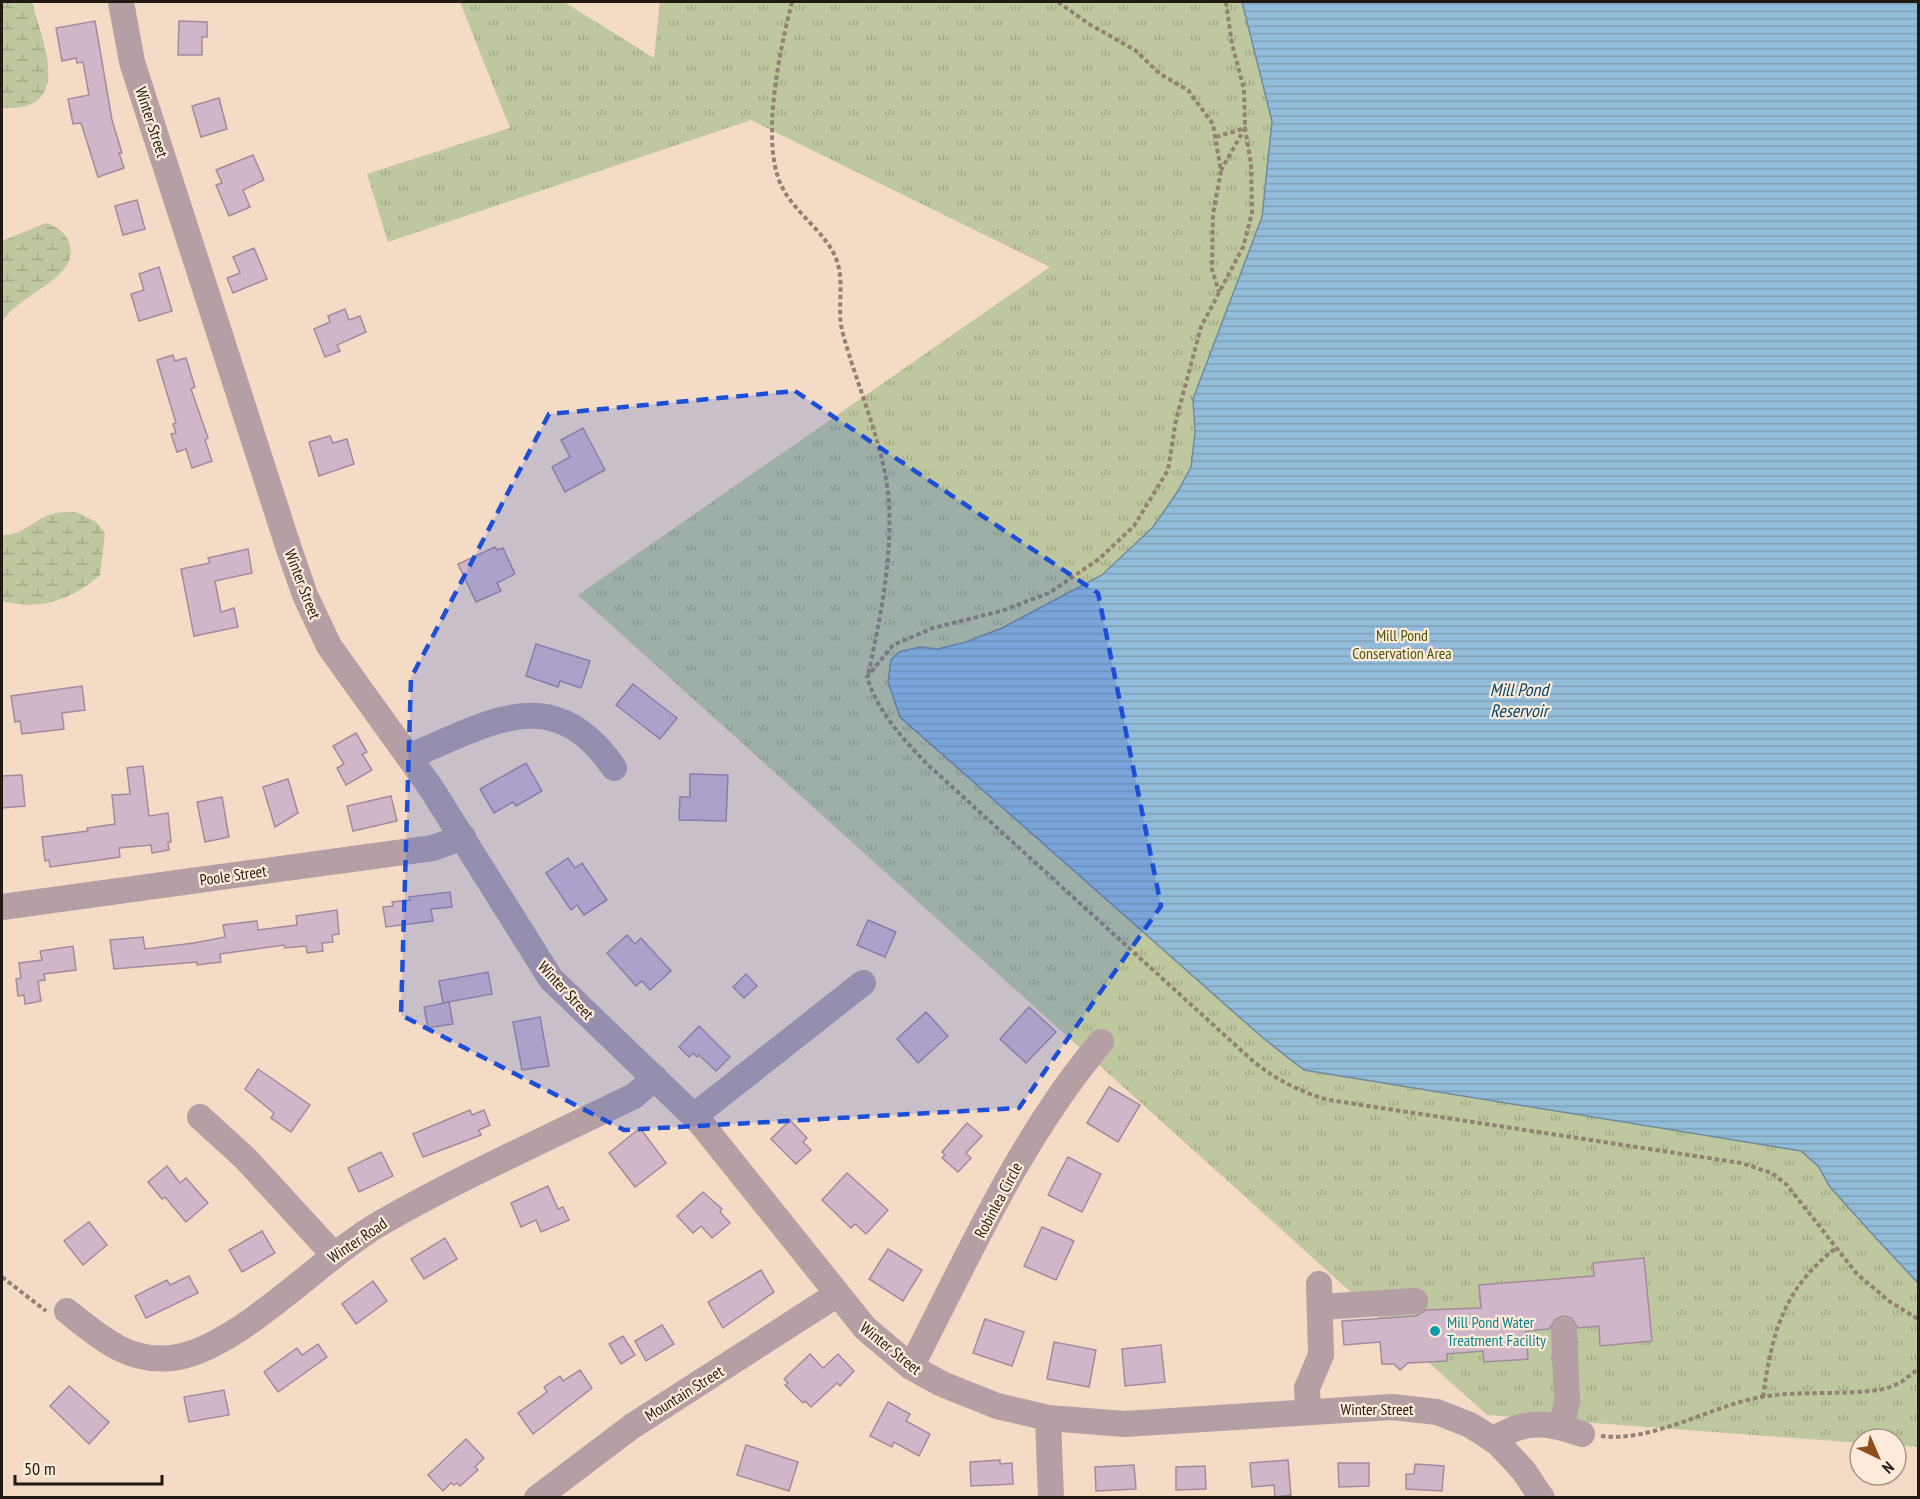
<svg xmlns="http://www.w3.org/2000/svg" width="1920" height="1499" font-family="'PT Sans Narrow',sans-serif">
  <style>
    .wetland { fill: url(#wetland-marsh) }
    .park { fill: url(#park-tufts) }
    .water { fill: url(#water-rules); stroke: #718b9e; stroke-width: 1.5 }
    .building { fill: #d1b6ca; stroke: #a48a9d; stroke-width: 1.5 }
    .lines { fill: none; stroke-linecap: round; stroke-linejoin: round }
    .path { stroke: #938272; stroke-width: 4; stroke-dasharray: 4.5 3; stroke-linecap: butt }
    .minor { stroke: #b59ea4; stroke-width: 26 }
    .marked { fill: #1d4ed8; fill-opacity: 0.2; stroke: #1d4ed8; stroke-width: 4.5; stroke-dasharray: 12 8; stroke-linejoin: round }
    .culture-dot { fill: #0f9aa8; stroke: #feead8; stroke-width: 2 }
    .labels { text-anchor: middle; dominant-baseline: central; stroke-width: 4.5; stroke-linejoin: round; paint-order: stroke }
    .street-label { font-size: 16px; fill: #221a12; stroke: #feead8 }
    .park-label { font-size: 16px; fill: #4b560f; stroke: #feead8 }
    .culture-label { font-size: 16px; fill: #0d838f; stroke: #feead8; text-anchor: start }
    .water-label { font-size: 18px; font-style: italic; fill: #00486f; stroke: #feead8 }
  </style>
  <defs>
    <pattern id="wetland-marsh" width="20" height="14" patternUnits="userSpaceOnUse" patternTransform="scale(1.5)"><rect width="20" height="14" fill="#bec79d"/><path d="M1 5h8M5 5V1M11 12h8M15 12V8" fill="none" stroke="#a3aa86"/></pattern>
    <pattern id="park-tufts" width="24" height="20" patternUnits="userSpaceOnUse" patternTransform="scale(1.5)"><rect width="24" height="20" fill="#bec79d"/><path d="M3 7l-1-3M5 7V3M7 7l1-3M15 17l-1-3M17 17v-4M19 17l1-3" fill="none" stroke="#a3aa86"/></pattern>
    <pattern id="water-rules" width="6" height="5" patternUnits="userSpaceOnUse" patternTransform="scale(1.5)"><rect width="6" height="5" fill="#93bbda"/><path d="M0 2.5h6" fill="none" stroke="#7ea0ba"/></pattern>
  </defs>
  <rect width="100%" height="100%" fill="#f4dbc5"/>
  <!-- wetland -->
  <g class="wetland">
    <path d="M2 2H32C43 44 75 112 2 108Z"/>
    <path d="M46 223C57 227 65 231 69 243 82 279 14 295 2 323V241Z"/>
    <path d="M76 512 96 522 105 533 100 575C71 600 40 611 2 601V535C24 536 35 517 56 513 62 512 69 512 76 512Z"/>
  </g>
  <!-- park -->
  <polygon class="park" points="460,2 564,2 654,58 660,2 1918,2 1918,1447 1896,1445 1896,1439 1860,1439 1860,1443 1487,1415 578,595 1050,267 751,120 388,242 367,174 510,128"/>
  <!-- water -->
  <polygon class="water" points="1242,2 1918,2 1918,1283 1874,1236 1830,1187 1818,1166 1801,1151 1304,1070 1263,1038 900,717 888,682 891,660 899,652 920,647 938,649 966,642 1002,628 1102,575 1153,527 1178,491 1191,467 1195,432 1193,399 1262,217 1272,121"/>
  <!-- building -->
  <g class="building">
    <polygon points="95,21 112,120 122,153 119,153 124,168 98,177 81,123 73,124 68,99 89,95 83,62 77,63 76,58 62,61 56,28"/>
    <polygon points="179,21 207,22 207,37 202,37 202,55 178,55"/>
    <polygon points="219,98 227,129 201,137 192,106"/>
    <polygon points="253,155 264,180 243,190 250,207 229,216 216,185 222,183 216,170"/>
    <polygon points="137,200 145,229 123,235 115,206"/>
    <polygon points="254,248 267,279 233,293 227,278 240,273 233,257"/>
    <polygon points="159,267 172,311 139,321 131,294 144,290 139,274"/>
    <polygon points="345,309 349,320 360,316 366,332 337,345 340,351 325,357 314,329 330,322 328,316"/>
    <polygon points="173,355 175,361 186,358 195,387 191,389 208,438 205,440 212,461 192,468 186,449 177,452 171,434 176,433 173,424 176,423 157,360"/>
    <polygon points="583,428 605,470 565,492 552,467 570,457 561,440"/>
    <polygon points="330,436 333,443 347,439 354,464 319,476 309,442"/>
    <polygon points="495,547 497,550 503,548 515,574 497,583 501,591 476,602 458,564"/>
    <polygon points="248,549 252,573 215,581 221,612 234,608 238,627 194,636 181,569 210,563 208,558"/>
    <polygon points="536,644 590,661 581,688 560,681 558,687 526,676"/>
    <polygon points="633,684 677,718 660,739 616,705"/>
    <polygon points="82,686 85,710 62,713 64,729 22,734 20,721 15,722 11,696"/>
    <polygon points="356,733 367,752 362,754 372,770 346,785 337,768 344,764 333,746"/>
    <polygon points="526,763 542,791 516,806 513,802 494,813 480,789"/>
    <polygon points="143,766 149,816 168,813 171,842 168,842 169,850 152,853 151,845 119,848 120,857 50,867 49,860 45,861 42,837 88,831 87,828 115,824 112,795 130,794 127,768"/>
    <polygon points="690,774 728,775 726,821 679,820 680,797 690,797"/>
    <polygon points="22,775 25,806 2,808 2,776"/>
    <polygon points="288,779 298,813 275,827 263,787"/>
    <polygon points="391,796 397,821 353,831 347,806"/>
    <polygon points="222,797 229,837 205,842 197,802"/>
    <polygon points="568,858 575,868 582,863 607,900 584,915 577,905 571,910 546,873"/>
    <polygon points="450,892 452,907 431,909 433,921 386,927 383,907 393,906 392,902 410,900 409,897"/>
    <polygon points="337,910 339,934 332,935 333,942 322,943 323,951 307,953 306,946 285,948 284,945 220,954 221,962 197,965 197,962 114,969 110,940 143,937 145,949 194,943 225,937 223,925 257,921 258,930 297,925 296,916"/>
    <polygon points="868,920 896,932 885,957 857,945"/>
    <polygon points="627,935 635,944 641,938 671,971 650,990 642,981 636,986 607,953"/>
    <polygon points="73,946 76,970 44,974 45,980 38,981 41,1001 25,1004 24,995 18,996 16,979 21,978 19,963 42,960 40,951"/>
    <polygon points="488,972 492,994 443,1003 439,981"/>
    <polygon points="746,974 757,986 744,998 733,987"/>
    <polygon points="449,1002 453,1024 428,1028 424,1007"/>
    <polygon points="1029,1007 1056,1032 1026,1063 1000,1039"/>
    <polygon points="926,1012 948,1036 918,1063 897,1039"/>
    <polygon points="540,1017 549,1066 522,1070 513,1022"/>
    <polygon points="699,1026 730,1057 716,1071 699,1055 697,1057 693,1053 689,1057 679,1047"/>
    <polygon points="258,1069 310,1105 291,1132 271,1118 274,1113 245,1089"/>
    <polygon points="1109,1087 1140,1105 1118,1142 1087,1123"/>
    <polygon points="470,1110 472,1115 484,1110 490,1125 479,1130 481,1135 423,1157 413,1134"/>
    <polygon points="790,1120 807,1138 803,1142 811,1150 796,1164 771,1139"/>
    <polygon points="967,1123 982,1136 966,1153 971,1158 958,1172 942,1158 945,1155 942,1152"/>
    <polygon points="640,1128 666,1163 635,1187 609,1153"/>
    <polygon points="381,1152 393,1176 359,1192 348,1168"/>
    <polygon points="1068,1157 1101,1174 1082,1212 1048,1195"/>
    <polygon points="167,1166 180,1183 186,1178 208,1203 186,1222 165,1197 162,1199 148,1182"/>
    <polygon points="847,1173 888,1210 866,1234 855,1224 851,1228 822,1200"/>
    <polygon points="548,1186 558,1209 563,1207 569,1220 541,1232 536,1220 521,1227 511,1203"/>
    <polygon points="703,1192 722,1209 720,1212 730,1223 712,1238 701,1226 693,1233 677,1216"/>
    <polygon points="89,1222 107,1245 83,1265 64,1241"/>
    <polygon points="1042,1227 1074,1241 1056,1280 1024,1266"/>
    <polygon points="262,1231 275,1253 242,1272 229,1250"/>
    <polygon points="445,1238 457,1259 424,1279 411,1259"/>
    <polygon points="888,1249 922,1270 903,1301 869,1279"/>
    <polygon points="1644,1258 1652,1341 1600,1346 1599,1326 1578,1328 1571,1318 1563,1316 1556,1319 1549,1329 1526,1331 1528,1359 1484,1362 1483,1351 1447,1354 1447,1361 1408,1363 1400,1370 1394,1364 1382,1364 1380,1342 1344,1345 1342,1321 1416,1316 1426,1310 1481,1308 1479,1285 1594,1276 1593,1263"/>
    <polygon points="761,1270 774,1292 723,1328 708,1302"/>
    <polygon points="189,1276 198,1293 146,1318 135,1296 167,1280 170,1285"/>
    <polygon points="373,1281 387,1301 356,1324 342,1304"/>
    <polygon points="985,1319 1024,1332 1012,1366 973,1353"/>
    <polygon points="662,1325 674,1344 646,1361 635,1341"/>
    <polygon points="623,1336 635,1355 621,1364 609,1344"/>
    <polygon points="1054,1342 1096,1350 1089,1387 1047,1379"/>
    <polygon points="318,1344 327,1357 278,1392 264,1372 297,1348 302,1355"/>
    <polygon points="1161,1345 1165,1382 1125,1386 1122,1349"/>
    <polygon points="810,1354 823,1368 838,1354 854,1371 840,1386 837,1383 811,1407 805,1401 803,1403 785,1385 788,1383 784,1379"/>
    <polygon points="580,1370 592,1388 533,1434 518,1413 547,1392 544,1387 560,1376 563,1381"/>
    <polygon points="69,1386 109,1422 89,1444 50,1406"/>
    <polygon points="224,1390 229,1415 189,1422 184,1397"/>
    <polygon points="888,1402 910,1414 906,1421 930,1434 919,1456 894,1442 892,1447 870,1436"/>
    <polygon points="466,1439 484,1458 475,1467 478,1470 460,1486 457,1483 454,1485 451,1483 443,1491 428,1475"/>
    <polygon points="746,1445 798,1462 789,1491 737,1475"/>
    <polygon points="1000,1460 1000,1464 1012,1463 1013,1484 971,1486 970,1462"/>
    <polygon points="1288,1460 1291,1495 1275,1497 1274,1485 1252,1487 1250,1463"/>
    <polygon points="1338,1463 1369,1463 1369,1486 1339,1487"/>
    <polygon points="1415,1464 1444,1466 1442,1491 1406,1489 1406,1474 1414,1474"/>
    <polygon points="1134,1465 1136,1489 1096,1491 1095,1467"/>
    <polygon points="1205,1466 1206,1489 1176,1490 1176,1467"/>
  </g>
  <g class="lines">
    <!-- path -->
    <g class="path">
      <path d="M792 2C780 49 759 145 783 189 797 215 827 233 837 261 845 285 836 310 843 334 857 386 886 450 889 504 892 561 880 620 868 675"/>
      <polyline points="1058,2 1089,24 1135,50 1160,74 1188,90 1213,124 1221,171 1213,214 1212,269 1219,292"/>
      <path d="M1226 2 1232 44 1244 89 1245 128 1251 164 1252 213 1243 247 1201 327 1176 420 1168 470 1134 526 1099 559 1049 593 1001 611 933 628 893 645 867 677C878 712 902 738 927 764L1254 1062C1277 1080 1300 1092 1329 1100L1741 1163 1772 1173 1787 1185 1857 1274 1889 1301 1918 1319"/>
      <polyline points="1216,137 1245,128 1221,170"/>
      <polyline points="2,1277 46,1311"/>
      <path d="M1763 1397C1772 1333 1783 1289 1836 1248"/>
      <path d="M1601 1436C1652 1443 1710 1406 1761 1397 1801 1390 1844 1396 1885 1389L1900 1383 1918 1369"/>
    </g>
    <!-- minor -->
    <g class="minor">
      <polyline points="121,2 132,62 289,549 305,595 329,646 431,788 551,979 699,1121 865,1328 911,1367 942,1384 997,1406 1048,1418 1125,1424 1392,1407 1437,1412 1470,1425 1497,1442 1523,1470 1542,1498"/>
      <path d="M410 756C489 724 553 679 614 768"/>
      <polyline points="2,907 433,848 463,837"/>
      <polyline points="694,1116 863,983"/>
      <polyline points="200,1117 246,1159 334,1255"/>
      <polyline points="1320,1307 1415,1301"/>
      <path d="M67 1311C98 1336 128 1363 171 1358 235 1352 319 1259 379 1224 461 1177 548 1138 634 1096L655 1078"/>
      <path d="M911 1367C968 1257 1020 1138 1101 1042"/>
      <polyline points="1308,1411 1307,1388 1321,1355 1319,1284"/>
      <polyline points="1048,1418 1051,1498"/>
      <polyline points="1562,1426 1567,1401 1564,1331"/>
      <path d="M1493 1440C1525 1419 1548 1422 1582 1434"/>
      <polyline points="537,1498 631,1427 836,1295"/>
    </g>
  </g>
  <!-- marked area -->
  <path class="marked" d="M795 391 1098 593 1161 906 1019 1108 624 1130 401 1015 411 678 549 414Z"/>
  <!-- markers -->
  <circle class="culture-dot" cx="1435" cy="1331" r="6"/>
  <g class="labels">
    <!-- street labels -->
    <g class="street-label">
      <text transform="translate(152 122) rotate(72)">Winter Street</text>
      <text transform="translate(303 584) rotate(69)">Winter Street</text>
      <text transform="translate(233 875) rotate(-8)">Poole Street</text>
      <text transform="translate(566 990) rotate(47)">Winter Street</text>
      <text transform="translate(998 1200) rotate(-62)">Robinlea Circle</text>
      <text transform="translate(357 1240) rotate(-34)">Winter Road</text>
      <text transform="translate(891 1348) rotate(39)">Winter Street</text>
      <text transform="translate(684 1393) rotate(-32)">Mountain Street</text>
      <text x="1377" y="1409">Winter Street</text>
    </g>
    <!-- park labels -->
    <g class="park-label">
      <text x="1402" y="635">Mill Pond<tspan x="1402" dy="18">Conservation Area</tspan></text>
    </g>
    <!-- culture labels -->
    <g class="culture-label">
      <text x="1447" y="1322">Mill Pond Water<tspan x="1447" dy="18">Treatment Facility</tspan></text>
    </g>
    <!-- water labels -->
    <g class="water-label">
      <text x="1519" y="689">Mill Pond<tspan x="1519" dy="21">Reservoir</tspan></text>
    </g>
  </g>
  <!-- border -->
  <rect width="1920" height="1499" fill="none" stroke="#221a12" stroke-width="6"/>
  <!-- north arrow -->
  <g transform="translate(1878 1457) rotate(136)"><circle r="28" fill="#feead8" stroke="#a69789" stroke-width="1.5"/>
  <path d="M0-4.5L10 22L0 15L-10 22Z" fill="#904d1c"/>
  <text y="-9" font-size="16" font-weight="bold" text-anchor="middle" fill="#221a12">N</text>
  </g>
  <!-- scale -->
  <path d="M15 1475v9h147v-9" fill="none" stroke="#221a12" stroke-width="3"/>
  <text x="24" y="1475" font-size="18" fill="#221a12" stroke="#feead8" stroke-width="4.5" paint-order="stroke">50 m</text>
</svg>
